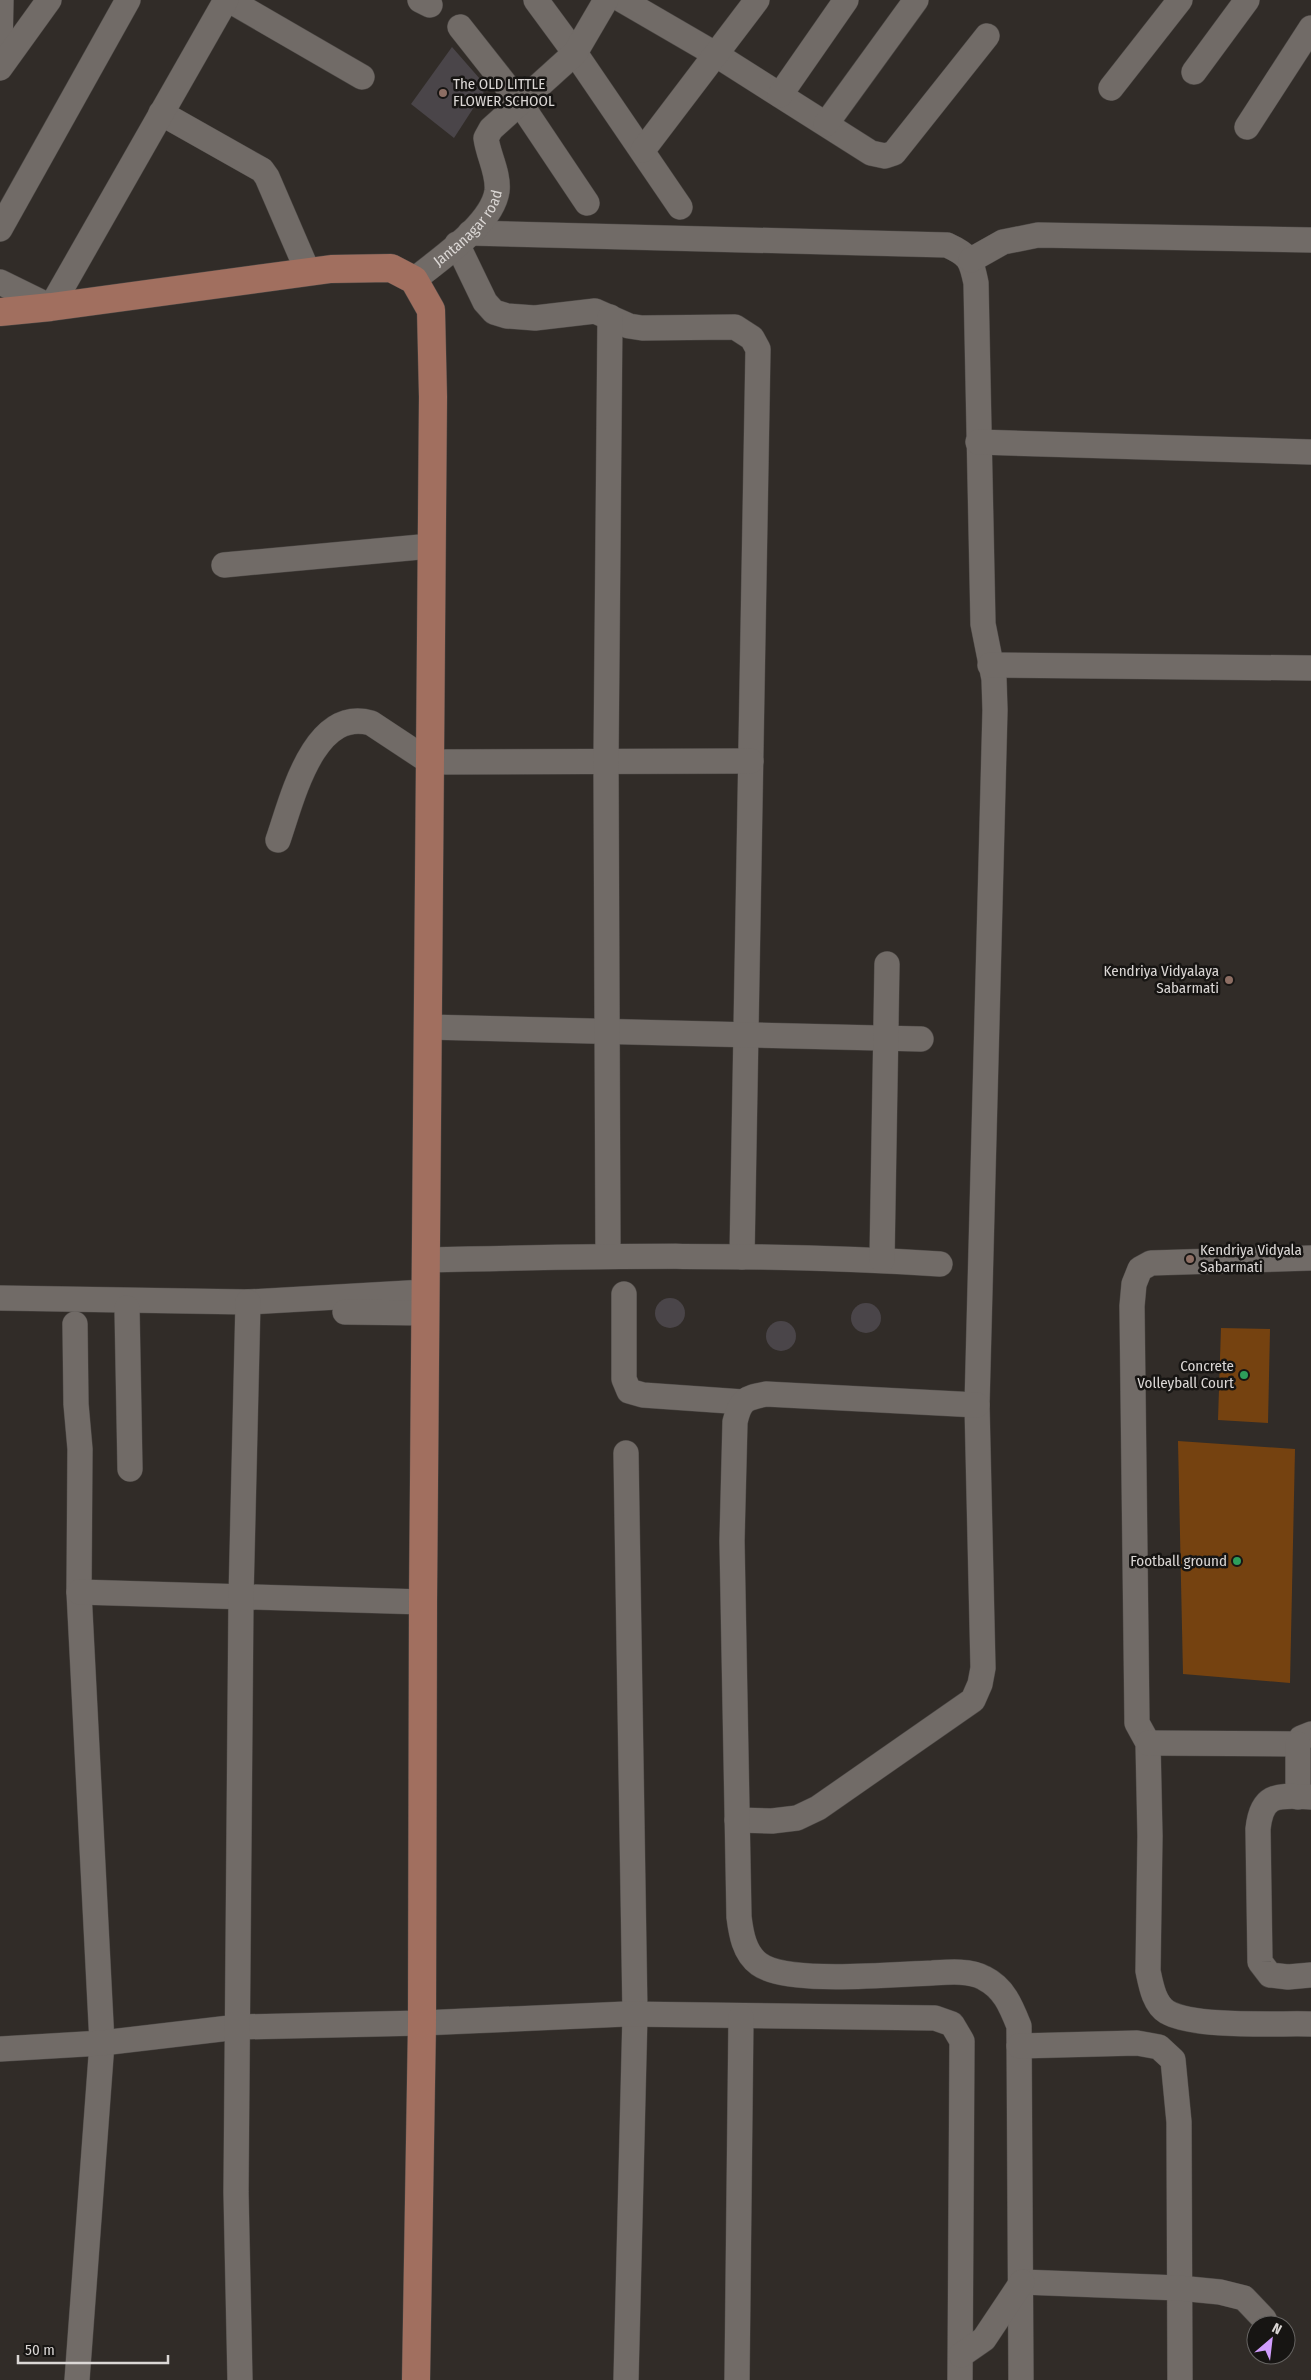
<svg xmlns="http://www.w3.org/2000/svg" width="1311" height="2380" font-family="'Fira Sans Condensed',sans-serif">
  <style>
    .green { fill: #754210 }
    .building { fill: #4a4549 }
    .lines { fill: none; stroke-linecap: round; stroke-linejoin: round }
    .minor-casing { stroke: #4b4744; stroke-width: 26 }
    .major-casing { stroke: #4b4744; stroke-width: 29 }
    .minor { stroke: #716b67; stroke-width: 25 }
    .major { stroke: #a16f5f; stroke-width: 28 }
    .education-dot { fill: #8d6e63; stroke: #171513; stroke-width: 2 }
    .leisure-dot { fill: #2e9e5b; stroke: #171513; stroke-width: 2 }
    .labels { text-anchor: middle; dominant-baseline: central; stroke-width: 5; stroke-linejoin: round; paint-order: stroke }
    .poi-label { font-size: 15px; fill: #dbd7d5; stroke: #171513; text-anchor: end }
    .street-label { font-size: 15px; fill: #dbd7d5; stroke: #171513 }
  </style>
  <rect width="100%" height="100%" fill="#312c28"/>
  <!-- green -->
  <g class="green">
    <polygon points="1221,1328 1270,1329 1268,1423 1218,1420"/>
    <polygon points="1178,1441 1295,1449 1290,1683 1183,1674"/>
  </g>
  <!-- building -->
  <g class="building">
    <polygon points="452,47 487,87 454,138 411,104"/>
    <circle cx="670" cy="1313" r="15"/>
    <circle cx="866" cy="1318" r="15"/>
    <circle cx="781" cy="1336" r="15"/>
  </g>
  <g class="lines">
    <!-- minor casing -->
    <g class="minor-casing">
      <g id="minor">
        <polyline points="229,0 362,77"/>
        <polyline points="420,0 430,5"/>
        <polyline points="536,0 575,53 680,207"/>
        <polyline points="622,0 715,54 871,153 885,156 894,153 987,36"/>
        <polyline points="460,27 520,103 587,203"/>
        <polyline points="0,52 1,0"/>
        <polyline points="0,68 49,0"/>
        <polyline points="1194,72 1247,0"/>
        <polyline points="1111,88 1180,0"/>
        <polyline points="780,95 846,0"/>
        <polyline points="161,113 262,170 267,177 308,272"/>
        <polyline points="826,124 916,0"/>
        <polyline points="1247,127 1311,28"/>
        <polyline points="643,150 757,0"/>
        <polyline points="0,229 128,0"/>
        <path d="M470 233 947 245C969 255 971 259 976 283L983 624 994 679 995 710 977 1405 983 1668 980 1684 973 1700 818 1808 797 1818 772 1821 737 1820"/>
        <polyline points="457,244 485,302 494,312 507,316 535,318 595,311 629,326 642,328 735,327 752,338 758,349 742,1257"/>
        <polyline points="971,260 1003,242 1038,235 1311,240"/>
        <path id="s1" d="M414 280C439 259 492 225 497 191 499 173 488 155 486 138L491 129 575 53 606 0"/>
        <polyline points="0,282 51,307 226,0"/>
        <polyline points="978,442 1311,452"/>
        <polyline points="224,565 431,546"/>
        <polyline points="990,665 1311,668"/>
        <path d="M278 840C292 800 313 707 371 723L430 762 751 761"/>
        <polyline points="427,1027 921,1039"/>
        <polyline points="608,1256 606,761 610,317"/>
        <path d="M1311 1258 1151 1263 1140 1269 1134 1284 1132 1306 1137 1723 1148 1743 1150 1836 1148 1971C1151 1985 1154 2004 1167 2012 1195 2028 1277 2023 1311 2024"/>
        <path d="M425 1260C597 1256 769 1253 940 1264"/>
        <polyline points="882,1260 887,964"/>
        <polyline points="624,1294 624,1379 629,1391 643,1395 743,1402"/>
        <polyline points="0,1298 248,1302 425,1292"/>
        <polyline points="127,1308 130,1469"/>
        <polyline points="345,1312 425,1313"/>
        <polyline points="75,1324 76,1404 80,1449 79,1592 102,2043 77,2380"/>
        <path d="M977 1405 766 1394C745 1398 740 1400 735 1422L732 1541 739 1917C741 1933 744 1953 759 1964 787 1985 895 1974 932 1973 948 1972 970 1970 984 1978 1004 1988 1011 2006 1019 2026L1021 2380"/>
        <polyline points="626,1453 635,2014 626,2380"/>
        <polyline points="79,1592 423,1602"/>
        <polyline points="1148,1743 1298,1744 1301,1738 1311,1734"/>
        <polyline points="1298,1797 1298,1744"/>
        <path d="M1311 1797C1280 1796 1262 1791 1258 1829L1260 1962 1270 1975 1288 1977 1311 1975"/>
        <polyline points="1019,2046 1137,2043 1159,2047 1173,2060 1179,2122 1180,2380"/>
        <polyline points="0,2049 102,2043 238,2027 422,2023 626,2014 935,2018 952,2024 962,2041 960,2380"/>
        <polyline points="1022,2282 1179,2288 1220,2292 1244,2298 1264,2319 1267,2325"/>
        <polyline points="961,2355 984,2339 1022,2282"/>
        <polyline points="240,2380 236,2192 241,1598 248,1302"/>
        <polyline points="737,2380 741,2017"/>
      </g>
    </g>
    <!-- major casing -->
    <g class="major-casing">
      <polyline id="major" points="0,312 51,307 331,269 391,268 414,280 431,310 433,397 423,1602 422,2023 416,2380"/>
    </g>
    <!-- minor -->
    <use href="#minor" class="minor"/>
    <!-- major -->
    <use href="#major" class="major"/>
  </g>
  <!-- markers -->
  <g class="education-dot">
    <circle cx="443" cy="93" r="5"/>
    <circle cx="1229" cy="980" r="5"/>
    <circle cx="1190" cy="1259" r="5"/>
  </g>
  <g class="leisure-dot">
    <circle cx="1244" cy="1375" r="5"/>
    <circle cx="1237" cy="1561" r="5"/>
  </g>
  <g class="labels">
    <!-- poi labels -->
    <g class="poi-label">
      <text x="453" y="84" text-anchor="start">The OLD LITTLE<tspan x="453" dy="17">FLOWER SCHOOL</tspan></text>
      <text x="1219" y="971">Kendriya Vidyalaya<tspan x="1219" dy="17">Sabarmati</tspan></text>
      <text x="1200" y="1250" text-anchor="start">Kendriya Vidyala<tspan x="1200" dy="17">Sabarmati</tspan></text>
      <text x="1234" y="1366">Concrete<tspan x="1234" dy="17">Volleyball Court</tspan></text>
      <text x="1227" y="1561">Football ground</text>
    </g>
    <!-- street labels -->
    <g class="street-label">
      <text stroke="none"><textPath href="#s1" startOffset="76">Jantanagar road</textPath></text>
    </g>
  </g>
  <!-- north arrow -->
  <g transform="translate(1271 2340) rotate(28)"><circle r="24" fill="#171513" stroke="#656361"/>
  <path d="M0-4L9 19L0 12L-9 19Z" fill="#d19dfe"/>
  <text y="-8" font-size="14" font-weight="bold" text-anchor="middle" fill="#dbd7d5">N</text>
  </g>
  <!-- scale -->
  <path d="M18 2355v8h150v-8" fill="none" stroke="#dbd7d5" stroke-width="2.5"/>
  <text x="25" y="2355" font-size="15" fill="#dbd7d5" stroke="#171513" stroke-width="4" paint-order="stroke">50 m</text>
</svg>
